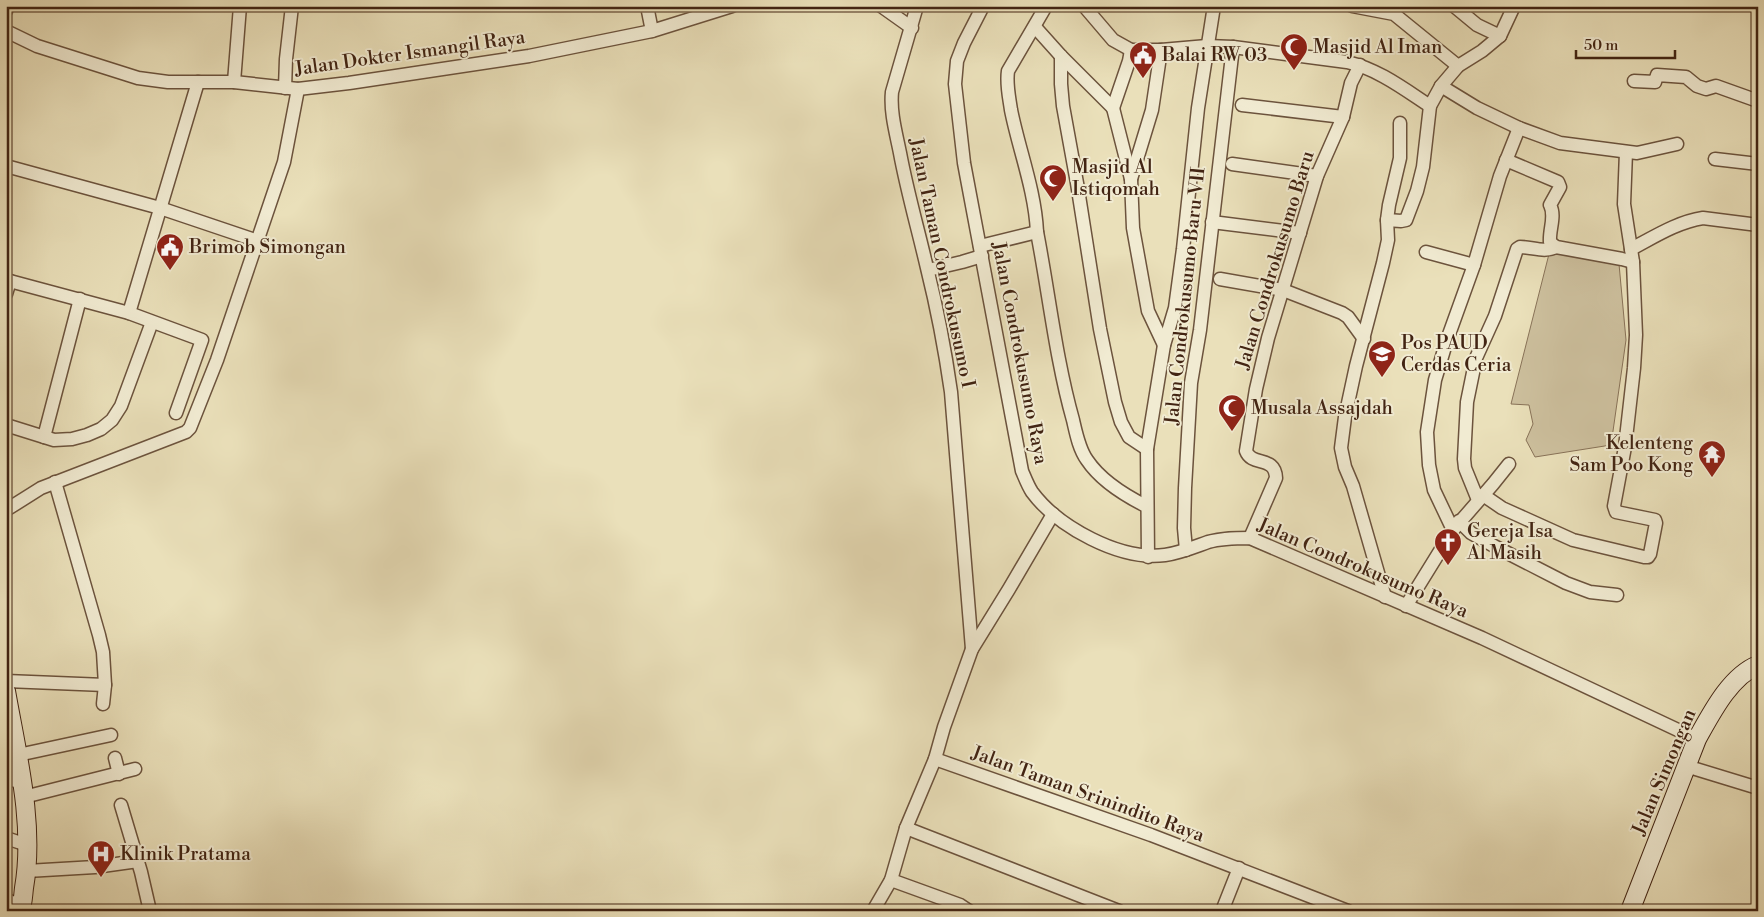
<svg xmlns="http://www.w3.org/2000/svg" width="1764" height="917" font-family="'Libre Bodoni',serif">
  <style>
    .green { fill: #cdc09e; stroke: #887258 }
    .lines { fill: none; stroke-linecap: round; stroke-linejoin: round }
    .minor-casing { stroke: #6c533d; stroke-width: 15 }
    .secondary-casing { stroke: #422413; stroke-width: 20 }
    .minor { stroke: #f1ebd2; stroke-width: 12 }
    .secondary { stroke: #f1ebd2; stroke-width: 18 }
    .labels { text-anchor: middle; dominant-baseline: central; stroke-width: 4; stroke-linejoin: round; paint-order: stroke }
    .poi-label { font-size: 19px; fill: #422413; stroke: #f1ebd2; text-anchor: start }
    .street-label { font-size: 19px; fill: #422413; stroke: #f1ebd2 }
  </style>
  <rect width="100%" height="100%" fill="#eae0ba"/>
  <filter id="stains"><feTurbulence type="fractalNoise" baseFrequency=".004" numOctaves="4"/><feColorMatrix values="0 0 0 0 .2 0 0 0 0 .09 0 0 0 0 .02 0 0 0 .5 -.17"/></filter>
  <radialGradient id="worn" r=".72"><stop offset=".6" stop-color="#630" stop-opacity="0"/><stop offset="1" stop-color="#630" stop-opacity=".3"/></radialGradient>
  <!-- green -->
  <polygon class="green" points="1550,250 1619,264 1626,340 1611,445 1535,457 1526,440 1533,424 1529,405 1511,404"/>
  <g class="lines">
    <!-- minor casing -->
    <g class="minor-casing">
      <g id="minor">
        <polyline points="647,6 652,31"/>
        <polyline points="881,6 912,28"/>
        <path d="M917 6 892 92C890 112 896 133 900 153 907 191 918 229 927 268 937 308 945 350 951 392L972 649"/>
        <path d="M983 6 964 43 957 61 955 84 964 163 1022 471C1025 478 1028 486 1032 492 1058 527 1120 561 1165 555 1180 553 1194 547 1208 542 1222 538 1236 538 1250 538L1482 638 1697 739"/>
        <path d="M1046 6 1008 71C1006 84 1009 96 1011 110 1019 150 1035 190 1037 232 1049 294 1056 360 1073 420 1076 433 1079 449 1087 460 1101 481 1124 495 1146 506"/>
        <path d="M1084 6 1113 40 1131 50H1161L1207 46 1233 47 1347 62C1378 69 1404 89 1430 106"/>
        <polyline points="1352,6 1394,14 1458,66"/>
        <polyline points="1454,6 1477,25 1500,36"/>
        <polyline points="6,11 8,6"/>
        <polyline points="1035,27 1061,56 1113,108"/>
        <polyline points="6,31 37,46 138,78 168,82 234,82 298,89 349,83 529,56 652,31 732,6"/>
        <polyline points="1061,56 1061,84 1063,106 1077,183 1100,329 1115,402 1121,422 1129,437 1147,449"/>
        <polyline points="1634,81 1655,82 1657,75 1686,77 1697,86 1706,89 1716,86 1758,101"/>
        <polyline points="234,82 240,6"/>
        <polyline points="1441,86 1477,108 1519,128 1560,143 1637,153 1677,144"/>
        <polyline points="285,88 286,59 292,6"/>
        <polyline points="1242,105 1343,117"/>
        <polyline points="1113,108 1131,179 1133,228 1148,311 1164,345"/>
        <polyline points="1113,108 1129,61 1131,50"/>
        <polyline points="1715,159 1758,164"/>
        <path d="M1506 160 1558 182 1560 187 1550 205C1556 216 1549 229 1550 242L1556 247 1622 259 1633 262"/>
        <polyline points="1232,164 1317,176"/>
        <polyline points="6,166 160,208 258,241"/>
        <polyline points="1131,179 1152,110 1161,50"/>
        <polyline points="1387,220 1389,205 1400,158 1400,123"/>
        <polyline points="1212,222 1300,233"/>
        <polyline points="980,246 1037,232"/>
        <path d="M1631 249C1654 237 1677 222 1703 218L1758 225"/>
        <polyline points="1426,252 1474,265"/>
        <polyline points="928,270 962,262 982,256"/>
        <polyline points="1220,279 1283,290 1342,313 1348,317 1364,339"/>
        <polyline points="6,280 129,313 202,340 176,413"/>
        <polyline points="6,294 10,281"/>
        <polyline points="129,313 198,82"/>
        <polyline points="6,425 54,440 72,439 87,435 101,429 112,420 121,406 152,322"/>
        <polyline points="44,437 80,299"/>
        <polyline points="1483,495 1502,508 1573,540 1644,557 1648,557 1650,554 1656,523 1655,520 1616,512 1614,506 1625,447 1634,368 1636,335 1633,262 1624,204 1626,152"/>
        <path d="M1478 500 1465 468 1464 459 1467 402 1476 358 1495 316 1517 249 1520 247C1533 247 1544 253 1556 247"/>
        <polyline points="6,510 41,488 186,432 190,428 217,360 284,162 298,89"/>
        <polyline points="1459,521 1471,533 1494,546 1566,583 1590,592 1617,595"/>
        <polyline points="1453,530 1434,490 1429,465 1427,432 1435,380 1447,340 1474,265 1500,176 1519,128"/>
        <path d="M1250 538 1276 478C1275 455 1252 467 1246 451L1256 389 1268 338 1317 176 1343 117 1351 83 1360 65"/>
        <polyline points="1186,550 1184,528 1185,488 1191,383 1200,330 1233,47"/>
        <polyline points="1148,557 1147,449 1164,345 1175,308 1183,249 1198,108 1214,6"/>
        <polyline points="1385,597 1353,486 1345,467 1341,448 1345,417 1356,366 1383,263 1388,240 1387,220 1401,221 1406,220 1417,191 1423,167 1430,106 1441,86 1458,66 1482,51 1500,36 1514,6"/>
        <polyline points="1406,606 1453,530 1493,484 1509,464"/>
        <polyline points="6,681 105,685 103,652 99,635 55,482"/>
        <polyline points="103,704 105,685"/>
        <polyline points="18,755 111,735"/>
        <polyline points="115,758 119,774"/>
        <polyline points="935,759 1151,835 1348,911"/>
        <polyline points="1686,766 1758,788"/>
        <polyline points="6,779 22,782"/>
        <polyline points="24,797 135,769"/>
        <polyline points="121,805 141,872 150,911"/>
        <polyline points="906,828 1119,911"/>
        <polyline points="6,838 27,845"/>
        <polyline points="27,871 95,867 138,861"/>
        <polyline points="891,880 960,905 969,911"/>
        <polyline points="6,899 21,907 23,911"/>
        <polyline points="873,911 891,880 906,828 935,759 944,727 972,649 1009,589 1053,514"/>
        <polyline points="1222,911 1239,868"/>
      </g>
    </g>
    <!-- secondary casing -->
    <g class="secondary-casing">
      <g id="secondary">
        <path d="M6 691C17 754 35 824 24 888 23 896 23 904 20 911"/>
        <path d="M1630 911 1697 739C1711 714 1730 676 1758 665"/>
      </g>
    </g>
    <!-- minor -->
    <use href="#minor" class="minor"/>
    <!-- secondary -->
    <use href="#secondary" class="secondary"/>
  </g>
  <!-- icons -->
  <defs>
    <g id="mosque-pin" transform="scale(1.4375)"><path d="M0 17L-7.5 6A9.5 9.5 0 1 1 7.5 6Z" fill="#8f2418" stroke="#f1ebd2"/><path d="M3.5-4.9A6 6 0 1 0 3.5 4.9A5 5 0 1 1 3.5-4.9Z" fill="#fff"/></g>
    <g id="civic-pin" transform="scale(1.4375)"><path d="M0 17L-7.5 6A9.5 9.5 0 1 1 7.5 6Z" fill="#8f2418" stroke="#f1ebd2"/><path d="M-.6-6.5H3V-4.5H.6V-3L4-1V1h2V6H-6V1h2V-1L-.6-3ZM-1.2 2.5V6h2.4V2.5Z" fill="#fff"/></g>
    <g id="school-pin" transform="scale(1.4375)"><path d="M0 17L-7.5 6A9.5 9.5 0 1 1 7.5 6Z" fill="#8f2418" stroke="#f1ebd2"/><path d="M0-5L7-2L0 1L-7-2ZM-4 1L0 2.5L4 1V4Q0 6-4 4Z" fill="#fff"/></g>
    <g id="temple-pin" transform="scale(1.4375)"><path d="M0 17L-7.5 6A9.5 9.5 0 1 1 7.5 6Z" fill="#8f2418" stroke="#f1ebd2"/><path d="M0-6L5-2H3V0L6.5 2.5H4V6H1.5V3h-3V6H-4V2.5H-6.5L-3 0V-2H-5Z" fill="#fff"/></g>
    <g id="church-pin" transform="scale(1.4375)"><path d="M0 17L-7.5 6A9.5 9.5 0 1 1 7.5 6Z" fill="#8f2418" stroke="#f1ebd2"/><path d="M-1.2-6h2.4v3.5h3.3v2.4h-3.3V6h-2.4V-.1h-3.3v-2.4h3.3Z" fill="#fff"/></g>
    <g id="hospital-pin" transform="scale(1.4375)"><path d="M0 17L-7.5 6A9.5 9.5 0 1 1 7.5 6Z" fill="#8f2418" stroke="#f1ebd2"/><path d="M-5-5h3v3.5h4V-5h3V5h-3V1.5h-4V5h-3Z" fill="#fff"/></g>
  </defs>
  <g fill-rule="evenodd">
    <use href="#mosque-pin" x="1294" y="47"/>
    <use href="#civic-pin" x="1143" y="55"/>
    <use href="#mosque-pin" x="1053" y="178"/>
    <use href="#civic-pin" x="170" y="247"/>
    <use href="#school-pin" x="1382" y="354"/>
    <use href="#mosque-pin" x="1232" y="408"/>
    <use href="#temple-pin" x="1712" y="454"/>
    <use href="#church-pin" x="1448" y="542"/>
    <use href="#hospital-pin" x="101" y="854"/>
  </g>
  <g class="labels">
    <!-- poi labels -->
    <g class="poi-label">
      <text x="1313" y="47">Masjid Al Iman</text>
      <text x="1162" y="55">Balai RW 03</text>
      <text x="1072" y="167">Masjid Al<tspan x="1072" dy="22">Istiqomah</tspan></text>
      <text x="189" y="247">Brimob Simongan</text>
      <text x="1401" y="343">Pos PAUD<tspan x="1401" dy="22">Cerdas Ceria</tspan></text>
      <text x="1251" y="408">Musala Assajdah</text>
      <text x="1693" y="443" text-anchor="end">Kelenteng<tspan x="1693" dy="22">Sam Poo Kong</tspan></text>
      <text x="1467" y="531">Gereja Isa<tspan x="1467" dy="22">Al Masih</tspan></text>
      <text x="120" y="854">Klinik Pratama</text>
    </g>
    <!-- street labels -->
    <g class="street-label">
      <text transform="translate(410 53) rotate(-8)">Jalan Dokter Ismangil Raya</text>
      <text transform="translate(1275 260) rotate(-73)">Jalan Condrokusumo Baru</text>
      <text transform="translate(942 263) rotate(78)">Jalan Taman Condrokusumo I</text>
      <text transform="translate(1185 296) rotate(-84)">Jalan Condrokusumo Baru VII</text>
      <text transform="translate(1020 353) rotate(79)">Jalan Condrokusumo Raya</text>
      <text transform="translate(1363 568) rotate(23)">Jalan Condrokusumo Raya</text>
      <text transform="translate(1664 772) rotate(-67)">Jalan Simongan</text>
      <text transform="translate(1088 794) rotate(20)">Jalan Taman Srinindito Raya</text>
    </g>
  </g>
  <!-- margin -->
  <rect width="1764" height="917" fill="none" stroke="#eae0ba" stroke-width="25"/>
  <rect x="8" y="8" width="1749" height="902" fill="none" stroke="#422413" stroke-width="2.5"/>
  <rect x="12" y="12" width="1739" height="892" fill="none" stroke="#422413"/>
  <!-- scale -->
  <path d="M1576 50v8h99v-8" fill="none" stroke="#422413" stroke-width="2.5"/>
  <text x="1584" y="50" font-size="15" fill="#422413" stroke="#f1ebd2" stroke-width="4" paint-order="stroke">50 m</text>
  <rect width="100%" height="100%" filter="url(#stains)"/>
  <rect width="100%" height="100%" fill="url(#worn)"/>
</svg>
